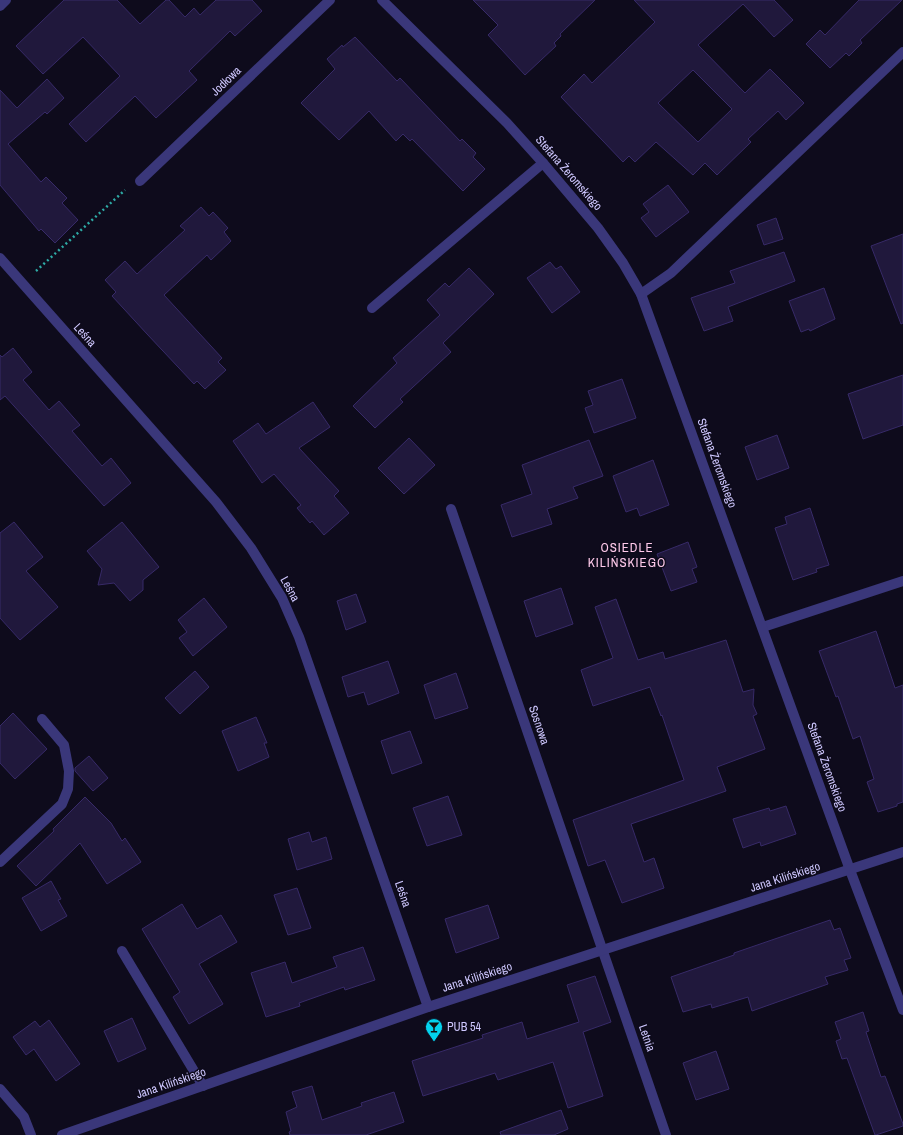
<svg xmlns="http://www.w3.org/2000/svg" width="903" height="1135" font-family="'Archivo Narrow',sans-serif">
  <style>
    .building { fill: #20183c; stroke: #372a68; fill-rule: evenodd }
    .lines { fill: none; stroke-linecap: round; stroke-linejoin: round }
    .path { stroke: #2eaba6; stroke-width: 2.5; stroke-dasharray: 2 3; stroke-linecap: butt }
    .lane { stroke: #3a377a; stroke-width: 10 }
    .street { stroke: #3a377a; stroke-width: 10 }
    .labels { text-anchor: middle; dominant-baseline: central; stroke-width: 3; stroke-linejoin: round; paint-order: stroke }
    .street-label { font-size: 12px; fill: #cec7fe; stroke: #0e0b1c }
    .poi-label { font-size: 12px; fill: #cec7fe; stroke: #0e0b1c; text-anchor: start }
    .neighbourhood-label { font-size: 13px; letter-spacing: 1px; fill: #fec9ea; stroke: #0e0b1c }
  </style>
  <rect width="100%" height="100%" fill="#0e0b1c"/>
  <!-- building -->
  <g class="building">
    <polygon points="64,0 117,0 140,24 166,0 169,0 185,17 194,8 200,15 216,0 252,0 262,11 235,36 230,31 189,71 197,80 156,118 135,96 86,142 69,124 120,76 83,37 43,74 16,46"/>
    <polygon points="473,0 595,0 560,34 561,36 554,43 556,46 525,75 488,35 498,25"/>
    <path d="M634 0H774L793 20 774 37 743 4 698 45 745 93 770 69 804 103 786 120 778 111 748 139 751 142 717 175 705 163 693 175 656 142 635 162 629 156 623 162 561 97 584 74 592 83 655 22ZM693 70 732 109 698 142 658 103Z"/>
    <polygon points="859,0 902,0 860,40 862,43 849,56 846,53 830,68 806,44 820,30 825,35"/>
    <polygon points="355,37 397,81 400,78 460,141 462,139 476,153 473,157 485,169 463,191 412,139 410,141 403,134 396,141 369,111 339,140 301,103 335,69 327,59 342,45 343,47"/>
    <polygon points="47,79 64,98 47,114 45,112 8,144 41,182 46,177 67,198 62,203 78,220 55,243 41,229 39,231 0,185 0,90 17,108"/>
    <polygon points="668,185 689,212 656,237 641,218 649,212 643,204"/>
    <polygon points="201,207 209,216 213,212 228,228 224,232 231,241 211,260 207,255 164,295 222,358 218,362 226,370 205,389 197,381 194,384 147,334 112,296 116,292 105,280 125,261 137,274 185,230 180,226"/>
    <polygon points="776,218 783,239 764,245 757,225"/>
    <polygon points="903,234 903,323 901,324 871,246"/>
    <polygon points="784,252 795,281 728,307 733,321 704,331 691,298 735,283 730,271"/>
    <polygon points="550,262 556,269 561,266 580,292 552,313 527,278"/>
    <polygon points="469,268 494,294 443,343 451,352 400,399 403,402 375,428 353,406 397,363 393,358 440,315 427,300 445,283 449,287"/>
    <polygon points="824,288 835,319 810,331 809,329 801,332 789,301"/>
    <polygon points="13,348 32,372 23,380 49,410 59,401 80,425 72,431 102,466 111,458 131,483 104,506 5,396 0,400 0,355 2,357"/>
    <polygon points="903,375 903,425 863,439 848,394"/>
    <polygon points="622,379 636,418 594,433 585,408 593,405 588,391"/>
    <polygon points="313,402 330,427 299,448 339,491 334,496 349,513 324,535 312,521 310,523 297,508 301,505 274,474 262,483 233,441 258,423 266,434"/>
    <polygon points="777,435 789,468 757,480 745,447"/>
    <polygon points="409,438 435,465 404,494 378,468"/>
    <polygon points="589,440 603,476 573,487 578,498 547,509 552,524 512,537 501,505 532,494 522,465"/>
    <polygon points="653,460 669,505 640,516 637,508 626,512 613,476"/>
    <polygon points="810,508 829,565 816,569 817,572 793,580 775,528 787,524 785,517"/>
    <polygon points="14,522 43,557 26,571 58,607 20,640 0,618 0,533"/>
    <polygon points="122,522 159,567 143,580 143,590 130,601 114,583 98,585 102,569 87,551"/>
    <polygon points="688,542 697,567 692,569 697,582 671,591 657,554"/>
    <polygon points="561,588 573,624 536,637 524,601"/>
    <polygon points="356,594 366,622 346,630 337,601"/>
    <polygon points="204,598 227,627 193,656 179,638 187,632 178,620"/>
    <polygon points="616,599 638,660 663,652 665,659 726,640 743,692 754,689 753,705 757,714 753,716 765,749 717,767 726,791 631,824 644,862 654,858 664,888 622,903 605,860 588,866 573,820 684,780 662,715 661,716 650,687 593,706 581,670 613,658 595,607"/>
    <polygon points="876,631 895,688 903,685 903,802 897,804 897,806 878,812 867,782 874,779 860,736 853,739 838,696 836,697 819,651"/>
    <polygon points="388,661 399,693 368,705 364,692 348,697 342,677"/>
    <polygon points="195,671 209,687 180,714 165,698"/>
    <polygon points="456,673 468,708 435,719 424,685"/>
    <polygon points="13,713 47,749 15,779 0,763 0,726"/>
    <polygon points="256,717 267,743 264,743 269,757 238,771 222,731"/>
    <polygon points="410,731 422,763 392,774 381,741"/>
    <polygon points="89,756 108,778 93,791 75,771 75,768"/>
    <polygon points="448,796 462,835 427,846 413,808"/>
    <polygon points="85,797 111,823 122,841 125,838 141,862 107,884 80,843 36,886 17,866 54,831 53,829"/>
    <polygon points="786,806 796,834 761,846 760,842 743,848 733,819 769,808 770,811"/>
    <polygon points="309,832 312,842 326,837 332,859 297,870 288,839"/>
    <polygon points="51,881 61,899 58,900 67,916 41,931 22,898"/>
    <polygon points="297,888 311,928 288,935 274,895"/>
    <polygon points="182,904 197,929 221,915 237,942 199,964 223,1004 189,1024 173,997 180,992 142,929"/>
    <polygon points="488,905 499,938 456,953 445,919"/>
    <polygon points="830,920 834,930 840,928 851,958 844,960 848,970 825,977 828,984 752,1011 748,997 712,1008 711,1004 683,1012 671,977 734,955 734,953"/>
    <polygon points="363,947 375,980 345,990 344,987 299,1003 300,1006 266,1017 251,973 285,962 292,983 337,967 333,957"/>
    <polygon points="595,976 611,1022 583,1032 603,1096 568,1108 553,1062 498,1080 495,1073 423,1096 412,1061 483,1038 482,1035 522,1022 527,1039 579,1022 567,985"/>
    <polygon points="863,1012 869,1031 866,1032 881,1077 885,1076 903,1124 903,1126 876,1135 875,1135 847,1058 842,1059 836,1041 841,1039 835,1022"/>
    <polygon points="132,1018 146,1049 118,1062 104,1031"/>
    <polygon points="49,1020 80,1064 56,1081 34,1049 26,1055 13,1037 35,1021 40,1027"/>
    <polygon points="716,1051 729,1089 696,1100 683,1063"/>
    <polygon points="312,1086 322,1120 362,1106 361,1103 394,1092 404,1122 366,1135 290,1135 289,1132 291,1131 286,1112 297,1107 292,1092"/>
    <polygon points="561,1110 568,1129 554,1135 501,1135 500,1132"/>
  </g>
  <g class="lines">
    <!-- path -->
    <polyline class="path" points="36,271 125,190"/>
    <!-- lane -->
    <g class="lane">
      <polyline points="372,308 543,163"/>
      <polyline points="763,627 903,581"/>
      <polyline points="0,862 62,804 68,789 69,771 64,745 42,719"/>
      <polyline points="122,951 203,1086"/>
    </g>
    <!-- street -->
    <g class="street">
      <polyline points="382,0 507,123 543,163 598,228 623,263 641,294 850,870 903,1010"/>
      <polyline points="0,6 6,0"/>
      <polyline points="140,181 330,0"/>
      <polyline points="0,258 216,502 251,548 282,598 299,637 428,1007"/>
      <polyline points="641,294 671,273 903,52"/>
      <polyline points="451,509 666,1135"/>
      <polyline points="0,1089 24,1117 31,1135"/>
      <polyline points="62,1135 428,1007 903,852"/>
    </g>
  </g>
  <!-- icons -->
  <defs>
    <g id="bar-pin" transform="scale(0.9)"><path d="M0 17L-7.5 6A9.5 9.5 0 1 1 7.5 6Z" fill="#03d2ee" stroke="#0e0b1c"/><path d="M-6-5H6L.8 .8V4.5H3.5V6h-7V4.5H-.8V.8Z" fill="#111"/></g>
  </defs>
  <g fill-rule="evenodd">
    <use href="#bar-pin" x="434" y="1027"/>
  </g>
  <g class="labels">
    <!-- street labels -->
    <g class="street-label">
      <text transform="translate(226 81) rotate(-44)">Jodłowa</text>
      <text transform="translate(569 173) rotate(49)">Stefana Żeromskiego</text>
      <text transform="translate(85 335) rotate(48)">Leśna</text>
      <text transform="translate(717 463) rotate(70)">Stefana Żeromskiego</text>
      <text transform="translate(290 589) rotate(61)">Leśna</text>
      <text transform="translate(539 725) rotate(71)">Sosnowa</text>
      <text transform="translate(827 767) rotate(70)">Stefana Żeromskiego</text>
      <text transform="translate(785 877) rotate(-18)">Jana Kilińskiego</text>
      <text transform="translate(403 894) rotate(71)">Leśna</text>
      <text transform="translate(477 977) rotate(-18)">Jana Kilińskiego</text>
      <text transform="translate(647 1038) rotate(71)">Letnia</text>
      <text transform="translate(171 1083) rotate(-19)">Jana Kilińskiego</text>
    </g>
    <!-- poi labels -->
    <g class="poi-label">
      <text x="447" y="1027">PUB 54</text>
    </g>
    <!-- neighbourhood labels -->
    <g class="neighbourhood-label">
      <text x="627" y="547">OSIEDLE<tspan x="627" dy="15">KILIŃSKIEGO</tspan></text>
    </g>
  </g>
</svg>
